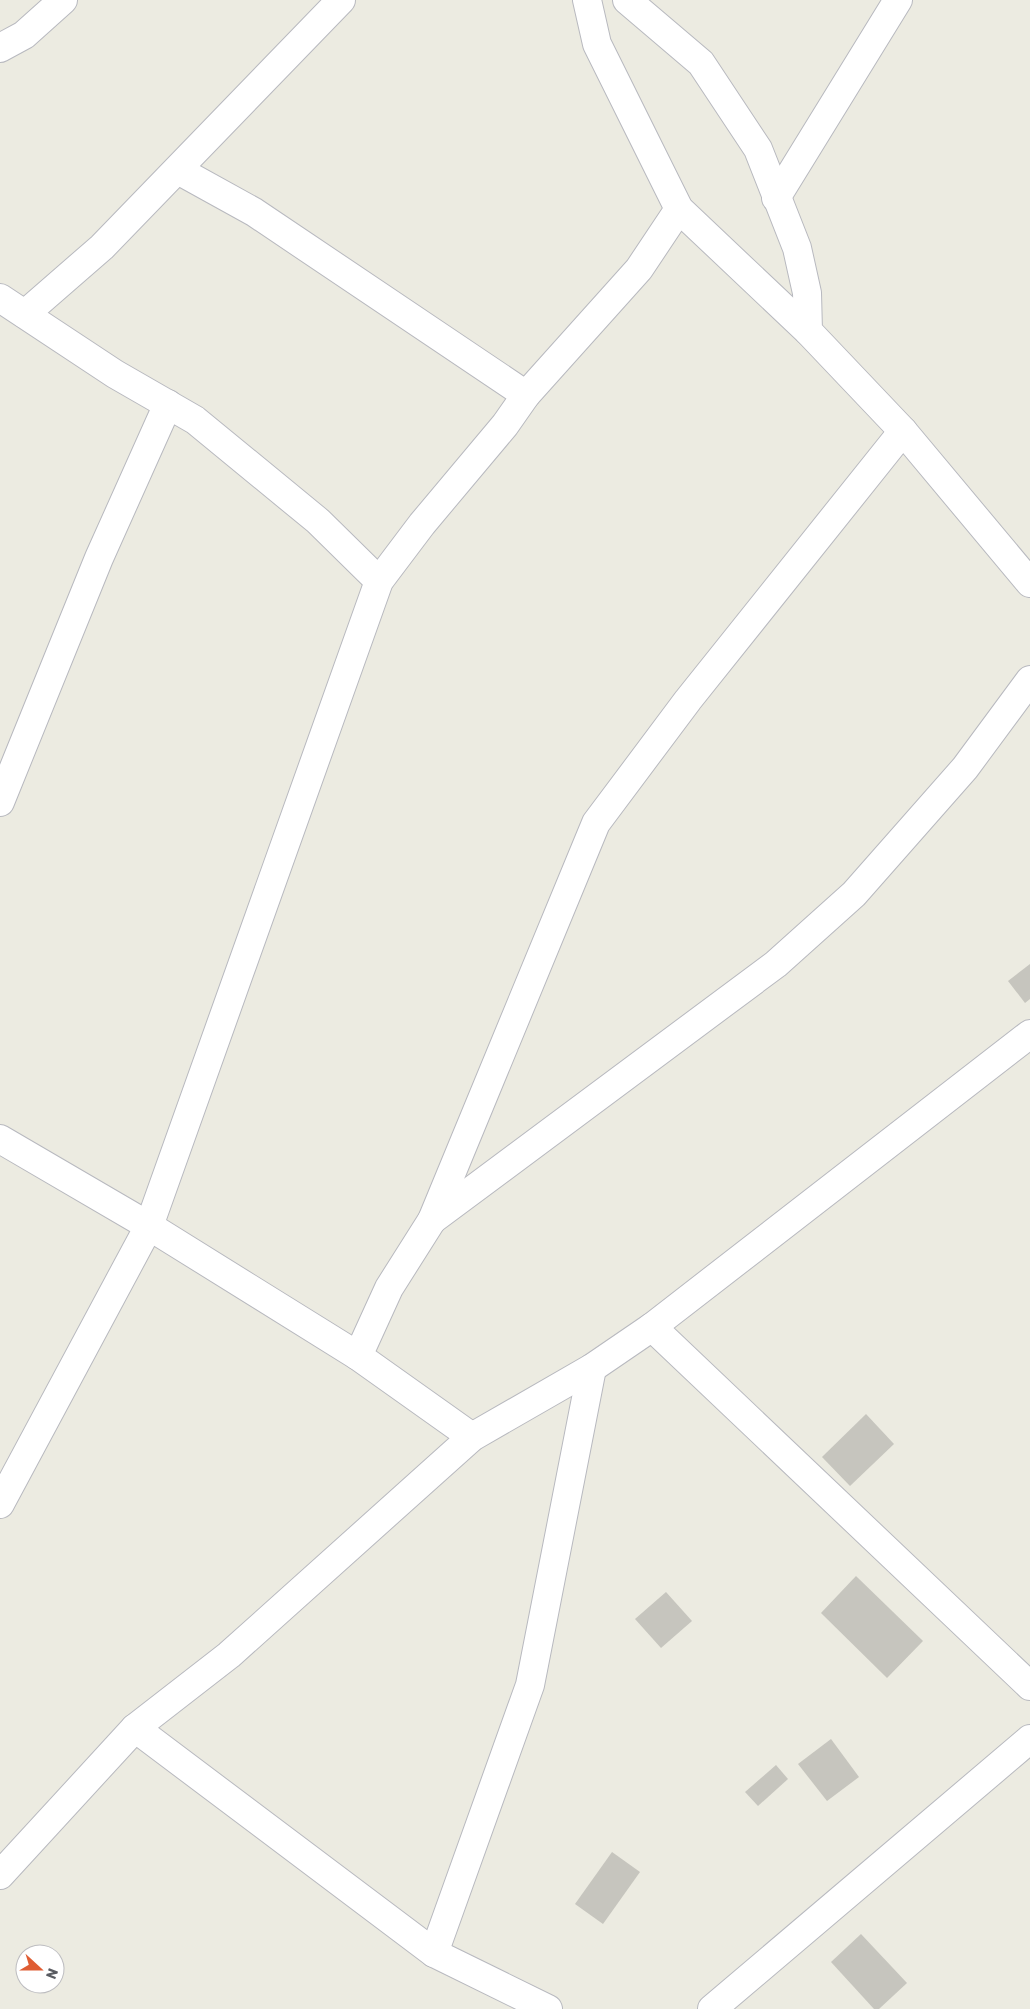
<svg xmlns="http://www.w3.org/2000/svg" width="1030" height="2009" font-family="Rubik,sans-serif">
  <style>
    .building { fill: #c6c5be }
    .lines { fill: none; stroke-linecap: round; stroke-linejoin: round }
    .minor-casing { stroke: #b8b9bf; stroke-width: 30 }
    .minor { stroke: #fff; stroke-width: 28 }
  </style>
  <rect width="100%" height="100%" fill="#ecebe1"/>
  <!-- building -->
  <g class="building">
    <polygon points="1030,964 1030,999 1025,1003 1008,981"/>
    <polygon points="866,1414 894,1444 850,1486 822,1457"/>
    <polygon points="856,1576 923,1641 887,1678 821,1613"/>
    <polygon points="666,1592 692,1621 661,1648 635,1619"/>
    <polygon points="831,1739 859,1777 827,1801 798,1764"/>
    <polygon points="776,1765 788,1779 758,1806 745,1792"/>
    <polygon points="612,1852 640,1872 603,1924 575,1904"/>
    <polygon points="861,1934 907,1983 879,2009 874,2009 831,1962"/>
  </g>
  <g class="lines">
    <!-- minor casing -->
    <g class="minor-casing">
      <g id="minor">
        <polyline points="587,0 597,44 679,209 808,331"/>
        <polyline points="627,0 701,63 758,149 797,248 807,293 808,331 903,431 1030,583"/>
        <polyline points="0,48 24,35 63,0"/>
        <polyline points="178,170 254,212 526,395"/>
        <polyline points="776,198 898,0"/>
        <polyline points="0,298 115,374 195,420 318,521 379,581"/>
        <polyline points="25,314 102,247 341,0"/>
        <polyline points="0,802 99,558 168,404"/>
        <polyline points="0,1139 149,1226 358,1356"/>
        <polyline points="432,1220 776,964 854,894 965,768 1030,680"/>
        <polyline points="652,1327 1030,1686"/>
        <polyline points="472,1437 358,1356 389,1288 432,1220 596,823 688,700 903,431"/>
        <polyline points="0,1504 149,1226 379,581 422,524 505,425 526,395 639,269 679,209"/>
        <polyline points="135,1728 434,1953 548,2009"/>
        <polyline points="0,1875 135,1728 229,1655 472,1437 592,1368 652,1327 1030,1034"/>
        <polyline points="434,1953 530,1685 592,1368"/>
        <polyline points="712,2009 1030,1739"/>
      </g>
    </g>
    <!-- minor -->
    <use href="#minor" class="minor"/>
  </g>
  <!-- north arrow -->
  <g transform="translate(40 1969) rotate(111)"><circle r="24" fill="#ffffff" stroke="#bdbdc0"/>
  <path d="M0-4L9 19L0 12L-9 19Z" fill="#df5d33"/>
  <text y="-8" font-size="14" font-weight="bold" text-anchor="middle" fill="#595b61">N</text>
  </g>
</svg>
